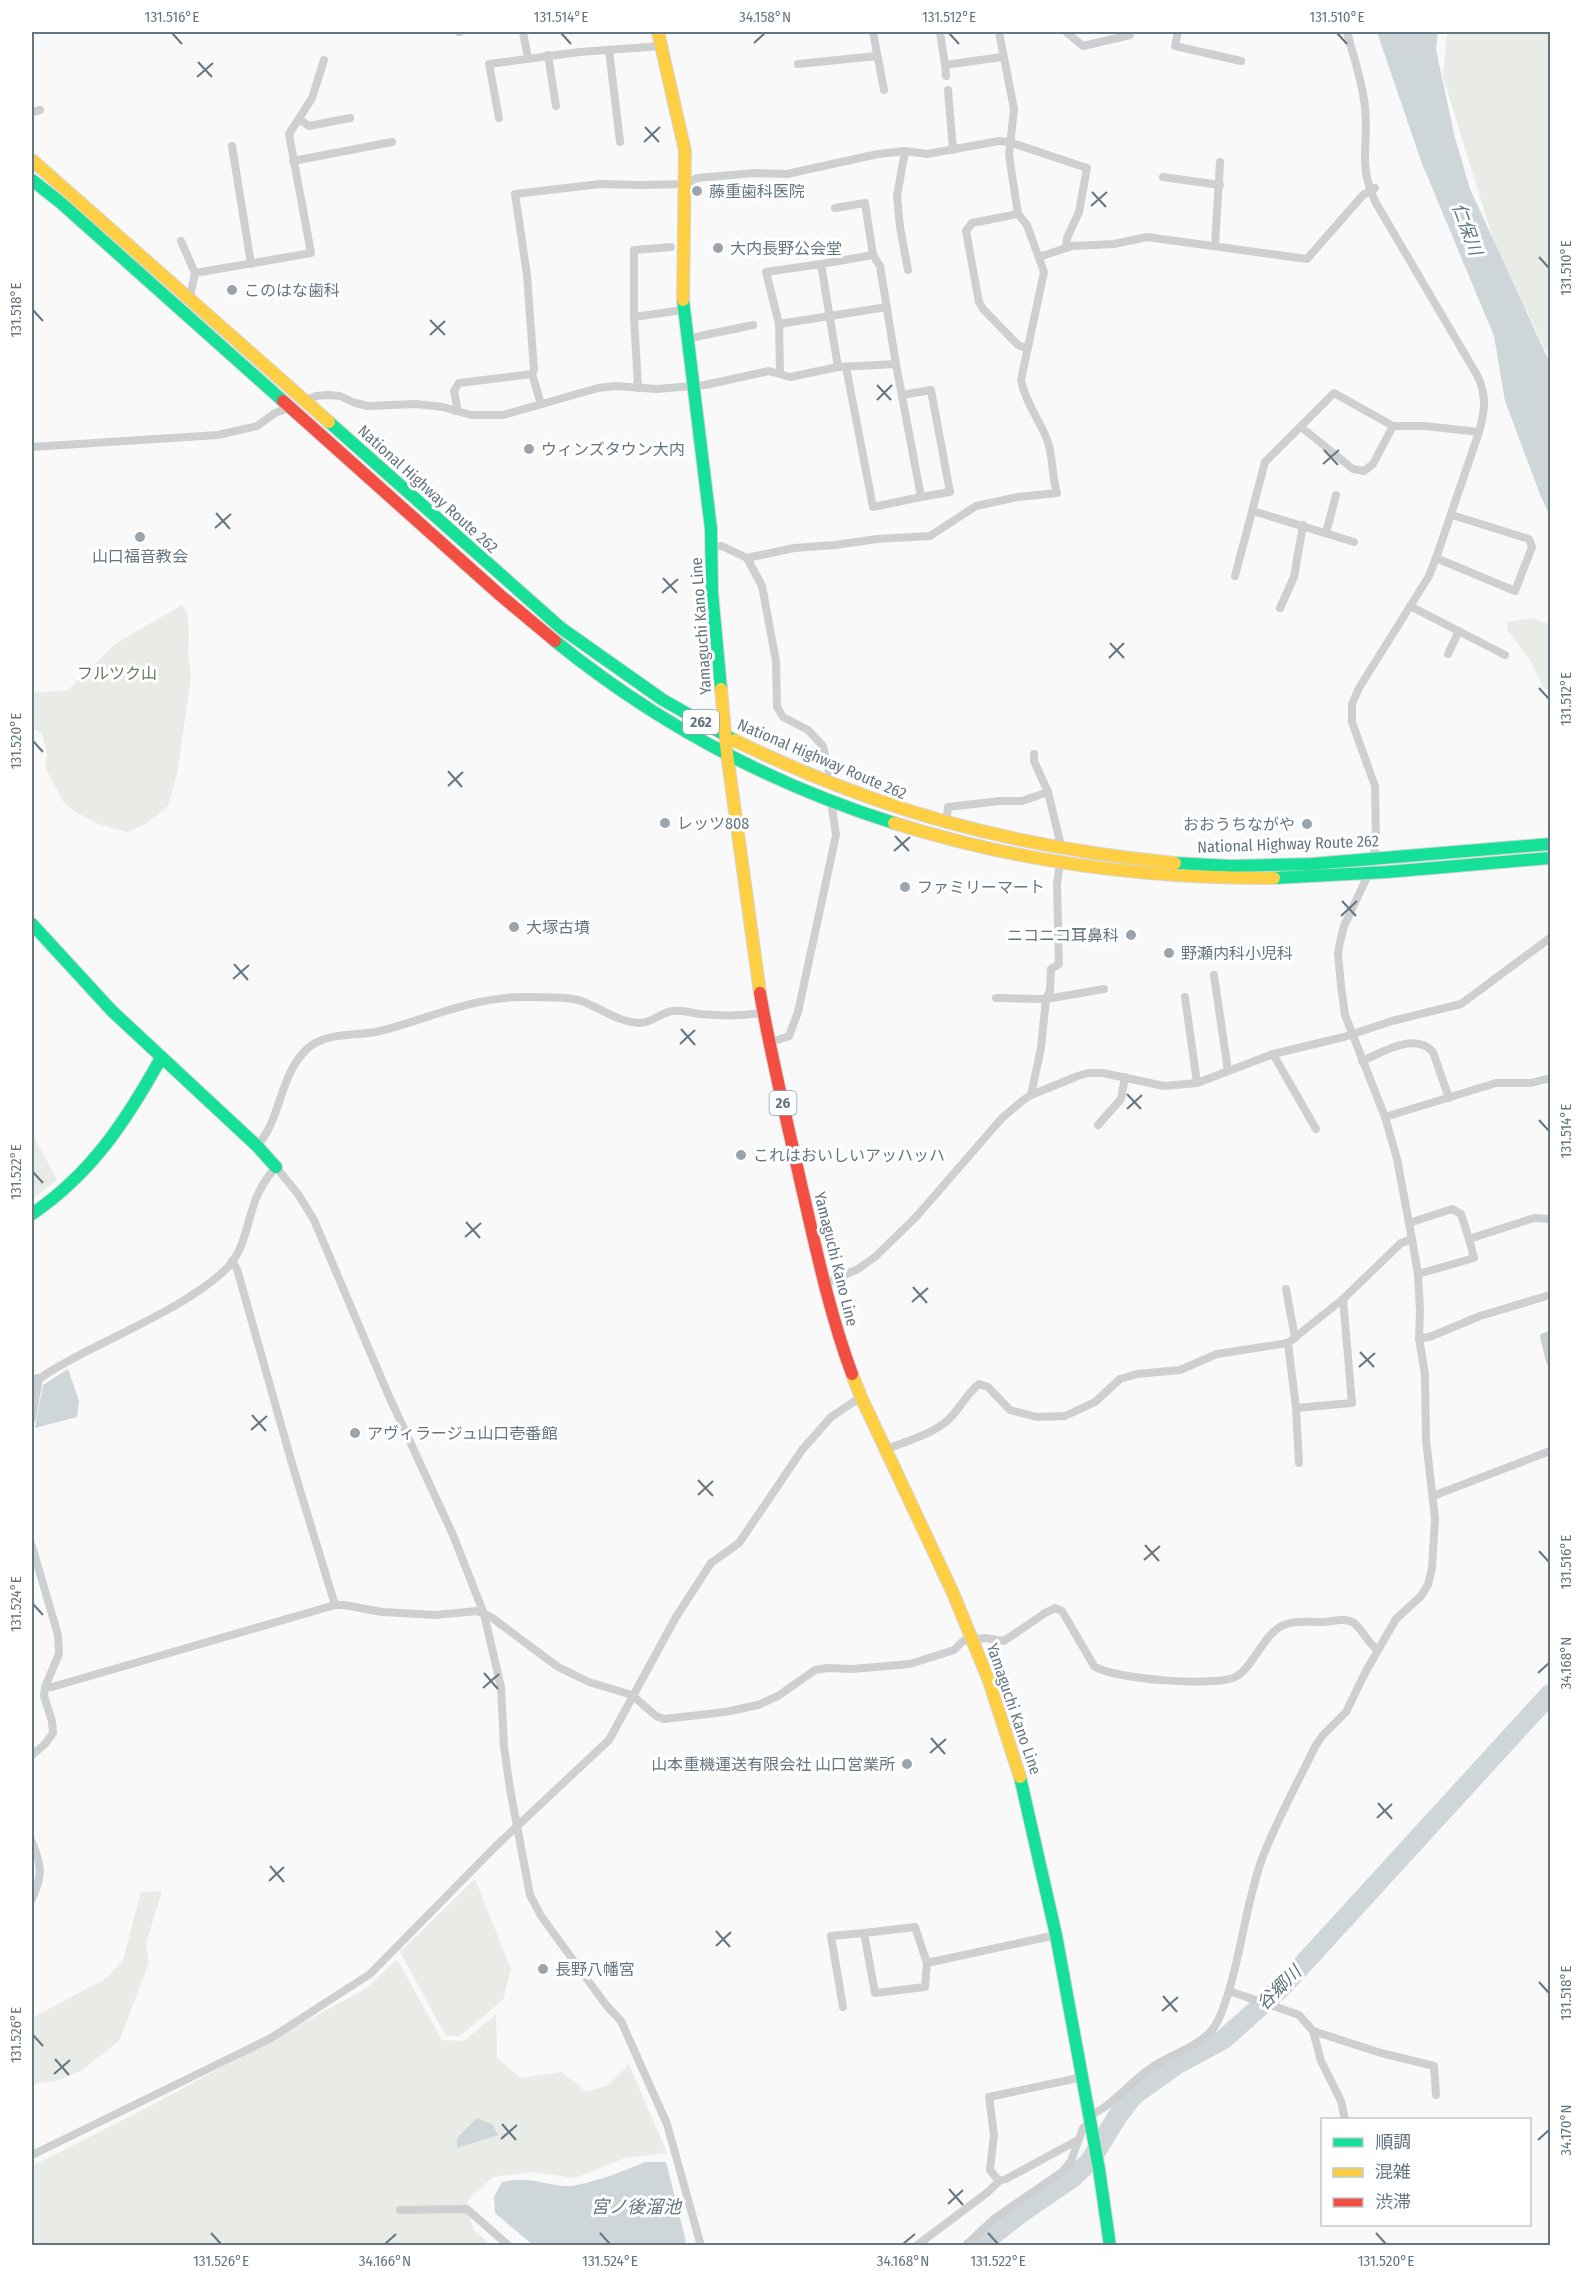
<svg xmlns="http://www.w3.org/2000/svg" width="1582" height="2277" font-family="'Fira Sans Condensed','Noto Sans JP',sans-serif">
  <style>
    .green { fill: #e8ebe6 }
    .water { fill: #ced6d9 }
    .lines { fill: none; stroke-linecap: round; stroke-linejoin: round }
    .river { stroke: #ced6d9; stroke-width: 20 }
    .fast-casing { stroke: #d5d6d7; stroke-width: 14 }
    .slow-casing { stroke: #d5d6d7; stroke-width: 14 }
    .jam-casing { stroke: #d5d6d7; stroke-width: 14 }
    .street { stroke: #cecfd0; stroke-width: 8 }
    .fast { stroke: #16e098; stroke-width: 12 }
    .slow { stroke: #ffcf43; stroke-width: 12 }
    .jam { stroke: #f24e42; stroke-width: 12 }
    .ticks { fill: none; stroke: #657683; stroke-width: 2 }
    .poi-dot { fill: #99a4ac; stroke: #fff; stroke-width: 2 }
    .labels { text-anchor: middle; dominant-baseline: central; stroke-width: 6; stroke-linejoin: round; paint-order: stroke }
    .shield { fill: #fff; stroke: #939fa8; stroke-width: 1.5 }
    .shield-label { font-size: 15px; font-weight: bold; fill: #657683 }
    .poi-label { font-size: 16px; fill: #657683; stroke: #fff; text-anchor: start }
    .street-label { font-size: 16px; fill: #657683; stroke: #fff }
    .park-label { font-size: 16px; fill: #687a64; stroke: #fff }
    .water-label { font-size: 18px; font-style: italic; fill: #60757c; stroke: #fff }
    .neatline { fill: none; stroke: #657683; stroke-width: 2 }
    .ticks-label { font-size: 15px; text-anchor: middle; fill: #657683 }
  </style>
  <rect width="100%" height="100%" fill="#f9f9f9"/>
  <!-- green -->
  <g class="green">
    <polygon points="1447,32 1550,32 1550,359 1496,249 1443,77"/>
    <polygon points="182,605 187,613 189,635 188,652 191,678 177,774 168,806 146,824 128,832 98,824 74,811 63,801 45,767 47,755 42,733 32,729 32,693 68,690 115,644"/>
    <polygon points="1533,618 1550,625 1550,690 1544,689 1530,660 1507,630 1507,622"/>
    <polygon points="32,1133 57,1180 32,1199"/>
    <polygon points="475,1879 511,1969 503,2000 460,2036 446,2036 400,1952"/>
    <polygon points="162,1891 146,1943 149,1963 119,2041 81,2071 55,2081 32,2084 32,2018 107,1978 123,1960 141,1892"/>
    <polygon points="397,1959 442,2040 464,2041 496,2014 497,2058 521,2078 562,2072 586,2092 608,2085 629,2064 667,2153 625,2158 575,2178 532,2172 493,2177 467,2201 473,2229 491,2245 32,2246 32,2166 158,2102 367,1988"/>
  </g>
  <!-- water -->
  <g class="water">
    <polygon points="1377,32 1438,32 1436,49 1454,134 1470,189 1550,363 1550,516 1541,497 1505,401 1494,336 1421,161"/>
    <polygon points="68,1369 79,1401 77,1417 35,1428 43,1385"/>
    <polygon points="477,2118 493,2125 498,2135 457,2148 457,2138"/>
    <path d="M645 2162H666L686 2242 679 2245H533L495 2213 494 2197 502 2182C527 2176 540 2183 563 2186 581 2188 627 2170 645 2162Z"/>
  </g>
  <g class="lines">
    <!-- river -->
    <polyline class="river" points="979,2246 1021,2213 1072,2178 1090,2161 1119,2114 1134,2095 1176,2065 1224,2039 1283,1986 1550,1694"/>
    <!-- fast casing -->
    <g class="fast-casing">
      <g id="fast">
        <polyline points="32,180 61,203 283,401"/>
        <polyline points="683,300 711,529 712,592 721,689"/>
        <polyline points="329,422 561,628 663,700 734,740"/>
        <path d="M555 641C655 722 770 784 894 823"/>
        <polyline points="1175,863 1231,866 1311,864 1550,844"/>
        <polyline points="1274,878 1387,872 1550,858"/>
        <polyline points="32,924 112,1011 257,1146 276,1167"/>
        <path d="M32 1214C92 1173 126 1121 161 1058"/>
        <polyline points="1020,1777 1056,1935 1099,2169 1110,2246"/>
      </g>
    </g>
    <!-- slow casing -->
    <g class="slow-casing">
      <g id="slow">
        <polyline points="658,32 685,151 683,300"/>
        <polyline points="32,160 329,422"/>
        <polyline points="721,689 727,754 760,993"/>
        <path d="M734 740C881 812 1013 847 1175 863"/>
        <path d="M894 823C1018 862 1144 879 1274 878"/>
        <polyline points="852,1374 861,1397 953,1593 989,1681 1020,1777"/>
      </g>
    </g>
    <!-- jam casing -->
    <g class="jam-casing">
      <g id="jam">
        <polyline points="283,401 500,595 555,641"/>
        <path d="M760 993C771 1057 787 1121 801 1184 816 1248 829 1312 852 1374"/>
      </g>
    </g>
    <!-- street -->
    <g class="street">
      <polyline points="459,32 460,32"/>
      <polyline points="523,32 528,58"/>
      <polyline points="873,32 884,90"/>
      <polyline points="940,32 945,65 1002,57"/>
      <polyline points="1066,32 1083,46 1130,35"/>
      <polyline points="1178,32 1175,46 1241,61"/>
      <polyline points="609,50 620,142"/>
      <polyline points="548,55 556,106"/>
      <polyline points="798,64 877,56"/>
      <polyline points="945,65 946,76"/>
      <polyline points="948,90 953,150"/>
      <polyline points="32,112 40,110"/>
      <polyline points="499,118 489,64 580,52 661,46"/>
      <polyline points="299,119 309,126 350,118"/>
      <polyline points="232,146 251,264"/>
      <polyline points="905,151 897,196 900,227 908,270"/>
      <polyline points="293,161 392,142"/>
      <polyline points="1163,177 1220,185"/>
      <polyline points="835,208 865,203 873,255"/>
      <polyline points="1018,214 972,223 966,231 979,302 983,309 1018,345 1026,348"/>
      <polyline points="181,241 195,273"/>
      <polyline points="1215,246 1220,162"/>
      <polyline points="1039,257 1072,246 1114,244 1147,237 1307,259 1363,195 1375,188"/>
      <polyline points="821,264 766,272 779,324 887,307"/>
      <polyline points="189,301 195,273 311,253 289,134 312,98 324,60"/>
      <polyline points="634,317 634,250 671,247"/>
      <polyline points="779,324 780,374"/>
      <polyline points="686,339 753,325"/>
      <polyline points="838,367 821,264 873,255 880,266 896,364"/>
      <polyline points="638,388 634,317 683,310"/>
      <polyline points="902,395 931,390 950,492 921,497"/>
      <polyline points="303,402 316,396 328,395 340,396 355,403 368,406 416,404 443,407 471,415 503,415 598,388 616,386 657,389 705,385 769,371 790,377 838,367 896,364 921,497 873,507 846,367"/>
      <polyline points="541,404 532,374 534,370 527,275 515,194 600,184 642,185 685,184 697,178 755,173 787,174 878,154 905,151 927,154 999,141 1009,142 1087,168 1079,212 1067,238 1066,248"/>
      <polyline points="455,411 457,407 454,391 459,383 532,374"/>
      <polyline points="1301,427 1353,469 1364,471 1373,464 1393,426"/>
      <polyline points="32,447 218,435 257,426 275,413 291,407"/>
      <polyline points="1253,511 1354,542"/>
      <polyline points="1326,533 1336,495"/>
      <polyline points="711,547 722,546 747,558 762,586 776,661 777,707 783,717 808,730 823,746 832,784"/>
      <path d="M747 558 794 548 835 545 877 539 930 536 976 506 1018 497 1057 493C1051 475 1054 455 1046 437 1038 418 1025 401 1021 380L1044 272 1027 225 1018 214 1009 155 1014 109 999 32"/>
      <polyline points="1436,558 1515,591 1532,547 1529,539 1452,515"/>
      <polyline points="1235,576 1265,462 1334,393 1393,426 1425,426 1479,432"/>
      <polyline points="1410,606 1505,655"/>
      <polyline points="1280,608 1294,577 1303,525"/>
      <polyline points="1448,654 1459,631"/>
      <polyline points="1034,754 1034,761 1048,792 1062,850"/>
      <polyline points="946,824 948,807 1000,801 1022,801 1048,792"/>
      <polyline points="1214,975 1228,1071"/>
      <polyline points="1185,997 1197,1083"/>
      <polyline points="996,998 1046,999 1050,991 1051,969 1059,964 1057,884 1060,863"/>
      <polyline points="769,1043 789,1036 798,1012 836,835 831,801"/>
      <polyline points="1273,1054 1316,1129"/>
      <path d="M1362 1061C1382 1053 1415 1031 1433 1052L1449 1098"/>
      <polyline points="1031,1095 1041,1048 1046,999 1104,989"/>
      <polyline points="1385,1117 1496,1083 1531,1083 1550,1078"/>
      <polyline points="1098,1125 1121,1099 1125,1077"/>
      <path d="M257 1146C282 1118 279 1075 307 1049 327 1031 355 1037 380 1031 431 1018 477 995 530 997 547 998 569 996 584 1002 601 1009 621 1023 640 1023 653 1023 661 1012 673 1011 682 1010 692 1013 700 1014 722 1016 743 1017 764 1012"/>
      <polyline points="1409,1223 1452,1209 1461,1214 1469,1239"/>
      <polyline points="232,1261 237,1269 293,1467 335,1605"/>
      <polyline points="1418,1274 1474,1258 1469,1239 1534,1218 1550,1219"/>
      <polyline points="824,1284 858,1269 875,1257 916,1217 1002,1118 1022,1101 1031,1095 1078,1076 1088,1073 1103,1073 1164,1086 1197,1083 1273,1054 1344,1037 1392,1021 1461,1004 1550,938"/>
      <polyline points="1286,1289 1295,1338"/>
      <polyline points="1550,1335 1544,1337 1550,1361"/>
      <polyline points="1419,1339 1432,1336 1480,1316 1550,1295"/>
      <polyline points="1288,1343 1296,1408 1352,1403 1343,1299"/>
      <path d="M32 1385C44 1374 59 1366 74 1358 120 1333 191 1304 227 1268 244 1251 247 1223 255 1201 260 1188 267 1177 276 1167L298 1194 314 1220 388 1394 453 1535 484 1614 501 1687 504 1747 510 1789 530 1895 541 1916 606 2005 621 2021 667 2124 701 2246"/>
      <polyline points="1296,1408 1299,1463"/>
      <polyline points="32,1419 39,1378 37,1378"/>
      <path d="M885 1450C906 1441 931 1435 948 1420 960 1409 966 1394 979 1384L988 1387 1010 1410 1037 1417 1065 1416 1095 1402 1120 1379 1137 1374 1180 1370 1217 1354 1288 1343 1343 1299 1401 1243 1412 1239"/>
      <polyline points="1433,1496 1550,1451"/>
      <polyline points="32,1546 58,1635 59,1654 45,1687 44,1696 52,1721 53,1733 45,1744 32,1755"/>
      <path d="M45 1687H52L335 1605H344L382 1612 435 1615 477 1611 491 1617 558 1667 589 1682 632 1695 656 1716 664 1719 725 1712 758 1705 778 1696 815 1670 828 1668 852 1669 910 1664 954 1650 963 1641 985 1638 1004 1641 1045 1613 1055 1608 1062 1611 1094 1666C1111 1679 1219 1688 1237 1676 1245 1672 1250 1663 1255 1656 1278 1622 1281 1621 1322 1622 1332 1622 1345 1617 1354 1623 1363 1630 1368 1644 1378 1650"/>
      <path d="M32 1842C42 1866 43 1875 32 1899"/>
      <polyline points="927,1963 925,1987 875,1993 864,1933 915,1927 927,1963 1056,1935"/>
      <polyline points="1229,1991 1299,2015 1313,2031 1381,2053 1434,2066 1436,2095"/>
      <polyline points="843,2007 831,1936 864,1933"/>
      <polyline points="1313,2031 1321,2061 1341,2101 1345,2120"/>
      <path d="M1090 2115C1115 2105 1131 2080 1154 2066 1172 2054 1198 2047 1212 2030 1220 2021 1223 2008 1227 1997 1242 1951 1246 1901 1263 1856 1278 1818 1298 1782 1316 1745L1323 1735 1346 1712 1366 1671 1396 1619 1421 1596 1428 1585 1432 1568 1435 1519 1426 1439 1425 1374 1419 1339 1420 1311 1418 1274 1412 1239 1397 1159 1385 1117 1345 1015 1341 986 1338 954 1340 942 1344 926 1369 873 1376 845 1375 786 1352 722V704L1359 688 1429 576 1436 558 1479 432C1485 411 1487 395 1477 375L1376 203C1357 164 1369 147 1365 108 1363 82 1353 56 1347 32"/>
      <polyline points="1078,2140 1006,2179 999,2181 990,2170 994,2135 989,2097 1083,2077"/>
      <polyline points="32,2155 271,2038 370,1974 496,1846 609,1740 676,1617 711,1563 739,1543 802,1450 831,1417 861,1397"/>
      <polyline points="400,2210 467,2209 509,2246"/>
      <polyline points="916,2246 988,2192 999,2181"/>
      <polyline points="965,2246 995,2218 1062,2172 1071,2161 1083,2128 1091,2122"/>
    </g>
    <!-- fast -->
    <use href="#fast" class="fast"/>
    <!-- slow -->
    <use href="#slow" class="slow"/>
    <!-- jam -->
    <use href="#jam" class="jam"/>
  </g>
  <!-- ticks -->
  <path class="ticks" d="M172 33 182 44M561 33 571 44M949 33 959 44M1337 33 1347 44M754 43 765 33M198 62 212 77M197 77 213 63M645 127 659 142M644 142 660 127M1092 192 1106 207M1091 206 1107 192M1539 257 1549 268M33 310 43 321M430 320 445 335M430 335 445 321M877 385 891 400M877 400 892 385M1324 450 1338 465M1323 464 1339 450M216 513 230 529M215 528 231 514M663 578 677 593M662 593 678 579M1110 643 1124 658M1109 658 1124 643M1539 688 1549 699M33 741 43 752M448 771 462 787M448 786 463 772M895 836 909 851M894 851 910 837M1342 901 1356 916M1341 916 1357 901M234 964 248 980M233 979 249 965M681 1029 695 1045M680 1044 695 1030M1127 1094 1141 1109M1127 1109 1142 1095M1539 1120 1549 1131M33 1172 43 1183M466 1222 480 1238M465 1237 481 1223M913 1287 927 1303M912 1302 928 1288M1360 1352 1374 1367M1359 1367 1375 1353M252 1415 266 1431M251 1430 267 1416M698 1480 713 1496M698 1495 713 1481M1145 1545 1159 1561M1539 1551 1549 1562M1144 1560 1160 1546M33 1604 43 1615M484 1673 498 1689M1538 1673 1549 1663M483 1688 499 1674M931 1738 945 1754M930 1753 946 1739M1378 1803 1392 1819M1377 1818 1392 1804M270 1866 284 1882M269 1881 284 1867M716 1931 730 1947M716 1946 731 1932M1539 1982 1549 1993M1163 1996 1177 2012M1162 2011 1178 1997M33 2035 43 2046M55 2059 69 2075M54 2074 70 2060M502 2124 516 2140M501 2139 517 2125M1538 2140 1549 2130M949 2189 963 2205M948 2204 963 2190M211 2233 221 2244M600 2233 610 2244M988 2233 998 2244M1376 2233 1386 2244M385 2244 396 2234M903 2244 915 2234"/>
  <!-- markers -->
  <g class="poi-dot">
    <circle cx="697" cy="191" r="6"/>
    <circle cx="718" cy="248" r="6"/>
    <circle cx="232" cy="290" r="6"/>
    <circle cx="529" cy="449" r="6"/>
    <circle cx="140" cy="537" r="6"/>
    <circle cx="665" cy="823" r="6"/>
    <circle cx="1307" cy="824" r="6"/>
    <circle cx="905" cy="887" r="6"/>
    <circle cx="514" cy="927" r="6"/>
    <circle cx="1131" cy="935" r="6"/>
    <circle cx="1169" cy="953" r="6"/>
    <circle cx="741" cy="1155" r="6"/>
    <circle cx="355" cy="1433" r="6"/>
    <circle cx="907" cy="1764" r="6"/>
    <circle cx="543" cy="1969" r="6"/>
  </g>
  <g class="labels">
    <!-- shield labels -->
    <g class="shield">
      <rect x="683" y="710" width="36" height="24" rx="4.5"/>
      <rect x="769.5" y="1091" width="27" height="24" rx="4.5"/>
    </g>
    <g class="shield-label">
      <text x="701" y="722">262</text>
      <text x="783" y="1103">26</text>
    </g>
    <!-- poi labels -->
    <g class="poi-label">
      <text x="709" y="191">藤重歯科医院</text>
      <text x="730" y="248">大内長野公会堂</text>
      <text x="244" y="290">このはな歯科</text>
      <text x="541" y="449">ウィンズタウン大内</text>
      <text x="140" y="556" text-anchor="middle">山口福音教会</text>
      <text x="677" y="823">レッツ808</text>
      <text x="1295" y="824" text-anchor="end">おおうちながや</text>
      <text x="917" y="887">ファミリーマート</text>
      <text x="526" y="927">大塚古墳</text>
      <text x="1119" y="935" text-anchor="end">ニコニコ耳鼻科</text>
      <text x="1181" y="953">野瀬内科小児科</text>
      <text x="753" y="1155">これはおいしいアッハッハ</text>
      <text x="367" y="1433">アヴィラージュ山口壱番館</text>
      <text x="895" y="1764" text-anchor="end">山本重機運送有限会社 山口営業所</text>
      <text x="555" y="1969">長野八幡宮</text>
    </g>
    <!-- street labels -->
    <g class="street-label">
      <text transform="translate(428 489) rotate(42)">National Highway Route 262</text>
      <text transform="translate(701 626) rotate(-94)">Yamaguchi Kano Line</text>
      <text transform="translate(822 759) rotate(23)">National Highway Route 262</text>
      <text transform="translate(1288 844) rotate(-2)">National Highway Route 262</text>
      <text transform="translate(836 1259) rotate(76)">Yamaguchi Kano Line</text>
      <text transform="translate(1014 1709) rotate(71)">Yamaguchi Kano Line</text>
    </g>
    <!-- park labels -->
    <g class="park-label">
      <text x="117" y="673">フルツク山</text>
    </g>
    <!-- water labels -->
    <g class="water-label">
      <text transform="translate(1467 229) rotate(70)">仁保川</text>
      <text transform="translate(1279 1988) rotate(-45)">谷郷川</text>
      <text x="636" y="2207">宮ノ後溜池</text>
    </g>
  </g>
  <!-- border -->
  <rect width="1582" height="2277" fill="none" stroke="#ffffff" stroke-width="66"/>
  <!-- legend -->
  <rect x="1321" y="2118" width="210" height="108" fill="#ffffff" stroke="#c1c8cd" stroke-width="1.5"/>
  <rect x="1333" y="2138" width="30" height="9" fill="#16e098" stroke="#c1c8cd" stroke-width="1.5"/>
  <text x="1375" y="2148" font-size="18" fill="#657683">順調</text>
  <rect x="1333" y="2168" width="30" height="9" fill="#ffcf43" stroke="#c1c8cd" stroke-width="1.5"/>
  <text x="1375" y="2178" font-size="18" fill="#657683">混雑</text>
  <rect x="1333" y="2198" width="30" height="9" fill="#f24e42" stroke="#c1c8cd" stroke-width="1.5"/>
  <text x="1375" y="2208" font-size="18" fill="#657683">渋滞</text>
  <rect x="33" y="33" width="1516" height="2211" class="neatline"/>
  <g class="ticks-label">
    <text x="172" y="22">131.516°E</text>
    <text x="561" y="22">131.514°E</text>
    <text x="765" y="22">34.158°N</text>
    <text x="949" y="22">131.512°E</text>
    <text x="1337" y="22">131.510°E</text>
    <text transform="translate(1566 268) rotate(-90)" y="5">131.510°E</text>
    <text transform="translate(16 310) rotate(-90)" y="5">131.518°E</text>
    <text transform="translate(1566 699) rotate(-90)" y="5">131.512°E</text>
    <text transform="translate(16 741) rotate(-90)" y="5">131.520°E</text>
    <text transform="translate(1566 1131) rotate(-90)" y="5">131.514°E</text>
    <text transform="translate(16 1172) rotate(-90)" y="5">131.522°E</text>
    <text transform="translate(1566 1562) rotate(-90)" y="5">131.516°E</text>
    <text transform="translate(16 1604) rotate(-90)" y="5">131.524°E</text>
    <text transform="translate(1566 1663) rotate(-90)" y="5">34.168°N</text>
    <text transform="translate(1566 1993) rotate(-90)" y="5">131.518°E</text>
    <text transform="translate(16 2035) rotate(-90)" y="5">131.526°E</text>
    <text transform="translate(1566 2130) rotate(-90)" y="5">34.170°N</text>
    <text x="221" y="2266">131.526°E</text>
    <text x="385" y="2266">34.166°N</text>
    <text x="610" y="2266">131.524°E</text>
    <text x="903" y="2266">34.168°N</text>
    <text x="998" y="2266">131.522°E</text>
    <text x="1386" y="2266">131.520°E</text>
  </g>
</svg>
